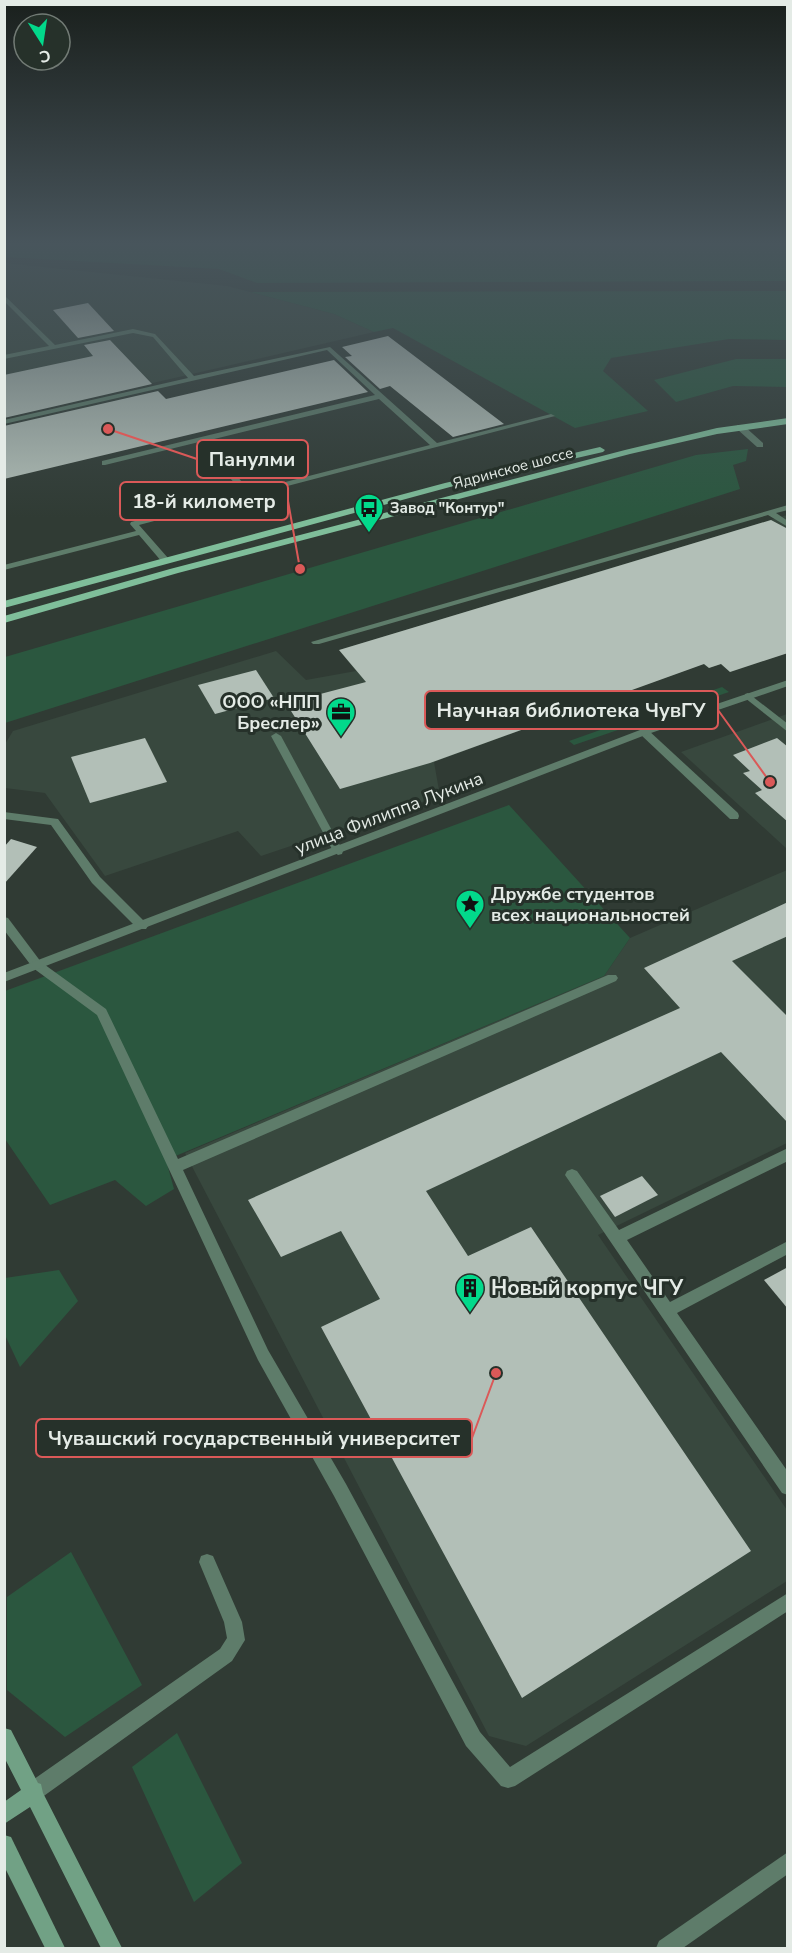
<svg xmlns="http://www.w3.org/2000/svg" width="792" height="1953" font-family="'Nunito Sans',sans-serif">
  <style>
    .built { fill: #38483e }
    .green { fill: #2b573f }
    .building { fill: #b2bfb7 }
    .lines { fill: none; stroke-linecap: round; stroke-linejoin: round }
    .lane { fill: #5e7c6a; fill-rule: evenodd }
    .street { fill: #5e7c6a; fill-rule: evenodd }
    .secondary { fill: #71a185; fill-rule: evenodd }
    .primary { fill: #7fbe9a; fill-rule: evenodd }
    .labels { text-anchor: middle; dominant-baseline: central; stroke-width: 6; stroke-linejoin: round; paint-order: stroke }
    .far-street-label { font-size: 15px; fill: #e4ebe6; stroke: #26312a }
    .far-poi-label { font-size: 15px; font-weight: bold; fill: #e4ebe6; stroke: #26312a; text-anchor: start }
    .poi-label { font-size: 18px; font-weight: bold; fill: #e4ebe6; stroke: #26312a; text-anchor: end }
    .street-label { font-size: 18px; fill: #e4ebe6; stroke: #26312a }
    .near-poi-label { font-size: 21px; font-weight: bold; fill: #e4ebe6; stroke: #26312a; text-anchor: start }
    .leader { fill: none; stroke: #da5958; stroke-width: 2 }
    .callout-dot { fill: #da5958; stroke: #26312a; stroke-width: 2 }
    .callout { fill: #26312a; stroke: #da5958; stroke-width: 2 }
    .callout-label { font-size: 20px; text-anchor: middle; font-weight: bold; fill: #e4ebe6 }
  </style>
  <rect width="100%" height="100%" fill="#303b34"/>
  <!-- built -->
  <g class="built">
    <polygon points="4,263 227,286 334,314 374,332 5,417"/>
    <polygon points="787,515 787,653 730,672 721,664 709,668 703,664 434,762 440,796 261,856 238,831 105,876 45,793 5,788 5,744 13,731 276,651 306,680 356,671 339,650"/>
    <polygon points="787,714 787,849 681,752"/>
    <polygon points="787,870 787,1143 598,1235 787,1510 787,1581 526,1746 489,1736 185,1153 604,976 630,938"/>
  </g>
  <!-- green -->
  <g class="green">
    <polygon points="5,244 787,244 788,281 257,283 219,269 5,257"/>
    <polygon points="787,291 787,340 729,339 611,358 603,371 648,411 575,428 393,328 374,332 334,314 250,292"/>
    <polygon points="736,359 787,359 787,387 733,386 676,402 654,380"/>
    <polygon points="748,449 746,461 733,465 740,489 5,723 5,657 696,455"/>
    <polygon points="722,687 729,692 574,745 569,741"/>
    <polygon points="509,805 630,938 604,976 166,1160 174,1189 146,1206 115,1180 50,1205 5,1139 5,991"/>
    <polygon points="59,1270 78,1301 20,1367 5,1335 5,1278"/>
    <polygon points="71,1552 142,1685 65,1737 7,1690 7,1597"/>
    <polygon points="177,1733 242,1863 194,1902 132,1767"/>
  </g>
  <!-- building -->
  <g class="building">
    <polygon points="88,303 114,331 78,338 53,310"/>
    <polygon points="388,336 504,424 453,437 390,386 380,389 345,357 352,356 342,347"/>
    <polygon points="110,340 152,384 4,418 4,375 93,356 84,345"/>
    <polygon points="334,360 368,392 4,479 4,426 158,391 166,399"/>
    <polygon points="771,520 788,529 788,653 730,672 721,664 709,668 704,664 430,763 340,789 286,703 366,682 339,650"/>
    <polygon points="256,670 274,698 215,714 198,685"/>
    <polygon points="145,738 167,782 90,803 71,757"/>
    <polygon points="777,738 788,747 788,822 755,793 762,790 743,773 750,771 733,755"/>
    <polygon points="11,839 37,847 4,884 4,847"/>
    <polygon points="788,902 788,936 732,961 788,1017 788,1123 721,1052 426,1191 468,1256 531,1227 751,1551 522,1698 321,1327 380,1299 341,1231 281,1257 248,1200 680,1008 644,968"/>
    <polygon points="642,1176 658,1195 615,1217 600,1196"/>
    <polygon points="788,1267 788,1309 764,1280"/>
  </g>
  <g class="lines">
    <!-- lane -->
    <g class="lane">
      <path d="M4 295 55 345 133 329 155 334 194 376 330 347 437 443 551 414 555 416 139 525 168 558V562H162L139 535 4 570V565L136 531 130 524 131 522 243 493 199 442 105 465H102V461L375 395 327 350 4 424V420L188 378 153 337 133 333 4 359V355L49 346 4 301ZM379 399 430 445 250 491 206 441Z"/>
      <polygon points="737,425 743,425 763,443 763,447 757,447 737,429"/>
      <polygon points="788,505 788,510 776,513 788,521 788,527 768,515 319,644 313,644 311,642"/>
      <polygon points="748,693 788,724 788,732 745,698 745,694"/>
      <polygon points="644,729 648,730 738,813 739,816 738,819 730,819 640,734 640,730"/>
      <polygon points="276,733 281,736 343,851 342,854 338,855 333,851 271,736"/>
      <polygon points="4,812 58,819 100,877 146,923 148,926 146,929 138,929 92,883 51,825 4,819"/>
      <polygon points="4,917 8,918 41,962 106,1009 178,1159 608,975 616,975 618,978 616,981 183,1170 268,1350 346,1484 480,1732 510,1767 788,1593 788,1611 515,1786 508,1788 501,1786 466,1746 334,1496 258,1360 97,1015 33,968 4,930"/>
      <polygon points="788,1148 788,1161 627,1240 670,1302 788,1241 788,1254 677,1313 788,1472 788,1495 782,1493 565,1175 567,1171 572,1169 577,1171 619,1230"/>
      <polygon points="207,1554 213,1556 242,1622 245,1640 232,1661 41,1798 34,1800 27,1798 25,1791 27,1784 220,1649 227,1638 224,1622 199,1562 201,1556"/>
      <polygon points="788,1852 788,1874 683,1948 656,1948 659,1941"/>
    </g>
    <!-- street -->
    <polygon class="street" points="788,680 788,686 648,734 4,982 4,973 640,730"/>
    <!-- secondary -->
    <g class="secondary">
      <polygon points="4,1728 11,1730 38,1783 41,1784 43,1793 122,1948 101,1948 30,1807 4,1824 4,1802 21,1790 4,1757"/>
      <polygon points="4,1835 11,1837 65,1948 45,1948 4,1866"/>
    </g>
    <!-- primary -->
    <g class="primary">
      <polygon points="788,418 788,424 717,434 630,454 178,573 4,623 4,616 170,569 625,450 717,428"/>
      <polygon points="600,447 605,450 603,452 450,487 4,608 4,601 445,483"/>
    </g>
  </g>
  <!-- sky -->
  <linearGradient id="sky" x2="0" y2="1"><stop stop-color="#1a201d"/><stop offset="0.47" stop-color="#48555c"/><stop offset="1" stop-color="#48555c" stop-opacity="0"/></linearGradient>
  <rect width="792" height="518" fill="url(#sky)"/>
  <!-- icons -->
  <defs>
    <g id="bus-pin" transform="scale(1.5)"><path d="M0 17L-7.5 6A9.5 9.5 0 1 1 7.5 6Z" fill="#02d98b" stroke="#26312a"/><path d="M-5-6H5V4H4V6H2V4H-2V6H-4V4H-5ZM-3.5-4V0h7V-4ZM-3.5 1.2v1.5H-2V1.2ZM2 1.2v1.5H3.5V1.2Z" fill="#111"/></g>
    <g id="office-pin" transform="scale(1.5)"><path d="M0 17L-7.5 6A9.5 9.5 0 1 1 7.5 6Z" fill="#02d98b" stroke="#26312a"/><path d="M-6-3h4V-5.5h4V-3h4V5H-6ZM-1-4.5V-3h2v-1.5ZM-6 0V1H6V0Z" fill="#111"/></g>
    <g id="sight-pin" transform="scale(1.5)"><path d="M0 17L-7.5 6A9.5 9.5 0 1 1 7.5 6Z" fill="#02d98b" stroke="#26312a"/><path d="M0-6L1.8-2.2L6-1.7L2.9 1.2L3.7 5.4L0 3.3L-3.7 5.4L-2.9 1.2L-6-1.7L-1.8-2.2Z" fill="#111"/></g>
    <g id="building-pin" transform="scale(1.5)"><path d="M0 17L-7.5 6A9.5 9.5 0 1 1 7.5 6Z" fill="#02d98b" stroke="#26312a"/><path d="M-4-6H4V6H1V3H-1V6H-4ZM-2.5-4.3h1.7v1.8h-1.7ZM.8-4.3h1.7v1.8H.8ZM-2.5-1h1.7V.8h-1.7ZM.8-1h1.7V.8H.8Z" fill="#111"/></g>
  </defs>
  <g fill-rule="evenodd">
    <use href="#bus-pin" x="369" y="508"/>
    <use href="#office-pin" x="341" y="712"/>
    <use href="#sight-pin" x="470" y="904"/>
    <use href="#building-pin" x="470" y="1288"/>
  </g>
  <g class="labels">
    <!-- far-street labels -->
    <g class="far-street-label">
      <text transform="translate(513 468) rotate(-15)">Ядринское шоссе</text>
    </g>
    <!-- far-poi labels -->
    <g class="far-poi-label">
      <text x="390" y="508">Завод "Контур"</text>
    </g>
    <!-- poi labels -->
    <g class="poi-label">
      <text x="320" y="702">ООО «НПП<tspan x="320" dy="21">Бреслер»</tspan></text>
      <text x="491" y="894" text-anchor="start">Дружбе студентов<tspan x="491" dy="21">всех национальностей</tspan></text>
    </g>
    <!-- street labels -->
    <g class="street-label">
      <text transform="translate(389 813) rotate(-21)">улица Филиппа Лукина</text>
    </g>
    <!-- near-poi labels -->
    <g class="near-poi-label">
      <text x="491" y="1288">Новый корпус ЧГУ</text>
    </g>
  </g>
  <!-- callouts -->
  <path class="leader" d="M108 429L197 459M300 569L288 501M770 782L718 710M496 1373L472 1438"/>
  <g class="callout-dot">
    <circle cx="108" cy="429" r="6"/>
    <circle cx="300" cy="569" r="6"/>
    <circle cx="770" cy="782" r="6"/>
    <circle cx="496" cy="1373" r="6"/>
  </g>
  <g class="callout">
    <rect x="197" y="440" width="111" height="38" rx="6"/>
    <rect x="120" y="482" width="168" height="38" rx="6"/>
    <rect x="425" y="691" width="293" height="38" rx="6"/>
    <rect x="36" y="1419" width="436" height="38" rx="6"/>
  </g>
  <g class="callout-label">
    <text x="252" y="466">Панулми</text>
    <text x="204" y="508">18-й километр</text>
    <text x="571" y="717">Научная библиотека ЧувГУ</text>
    <text x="254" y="1445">Чувашский государственный университет</text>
  </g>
  <!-- border -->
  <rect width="792" height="1953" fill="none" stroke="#e4ebe6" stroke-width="12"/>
  <!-- north arrow -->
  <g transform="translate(42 42) rotate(168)"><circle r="28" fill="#26312a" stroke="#727b75" stroke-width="1.5"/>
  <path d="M0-4.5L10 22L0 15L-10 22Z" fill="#02d98b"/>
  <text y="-9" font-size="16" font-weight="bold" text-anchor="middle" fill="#e4ebe6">С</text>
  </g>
</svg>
